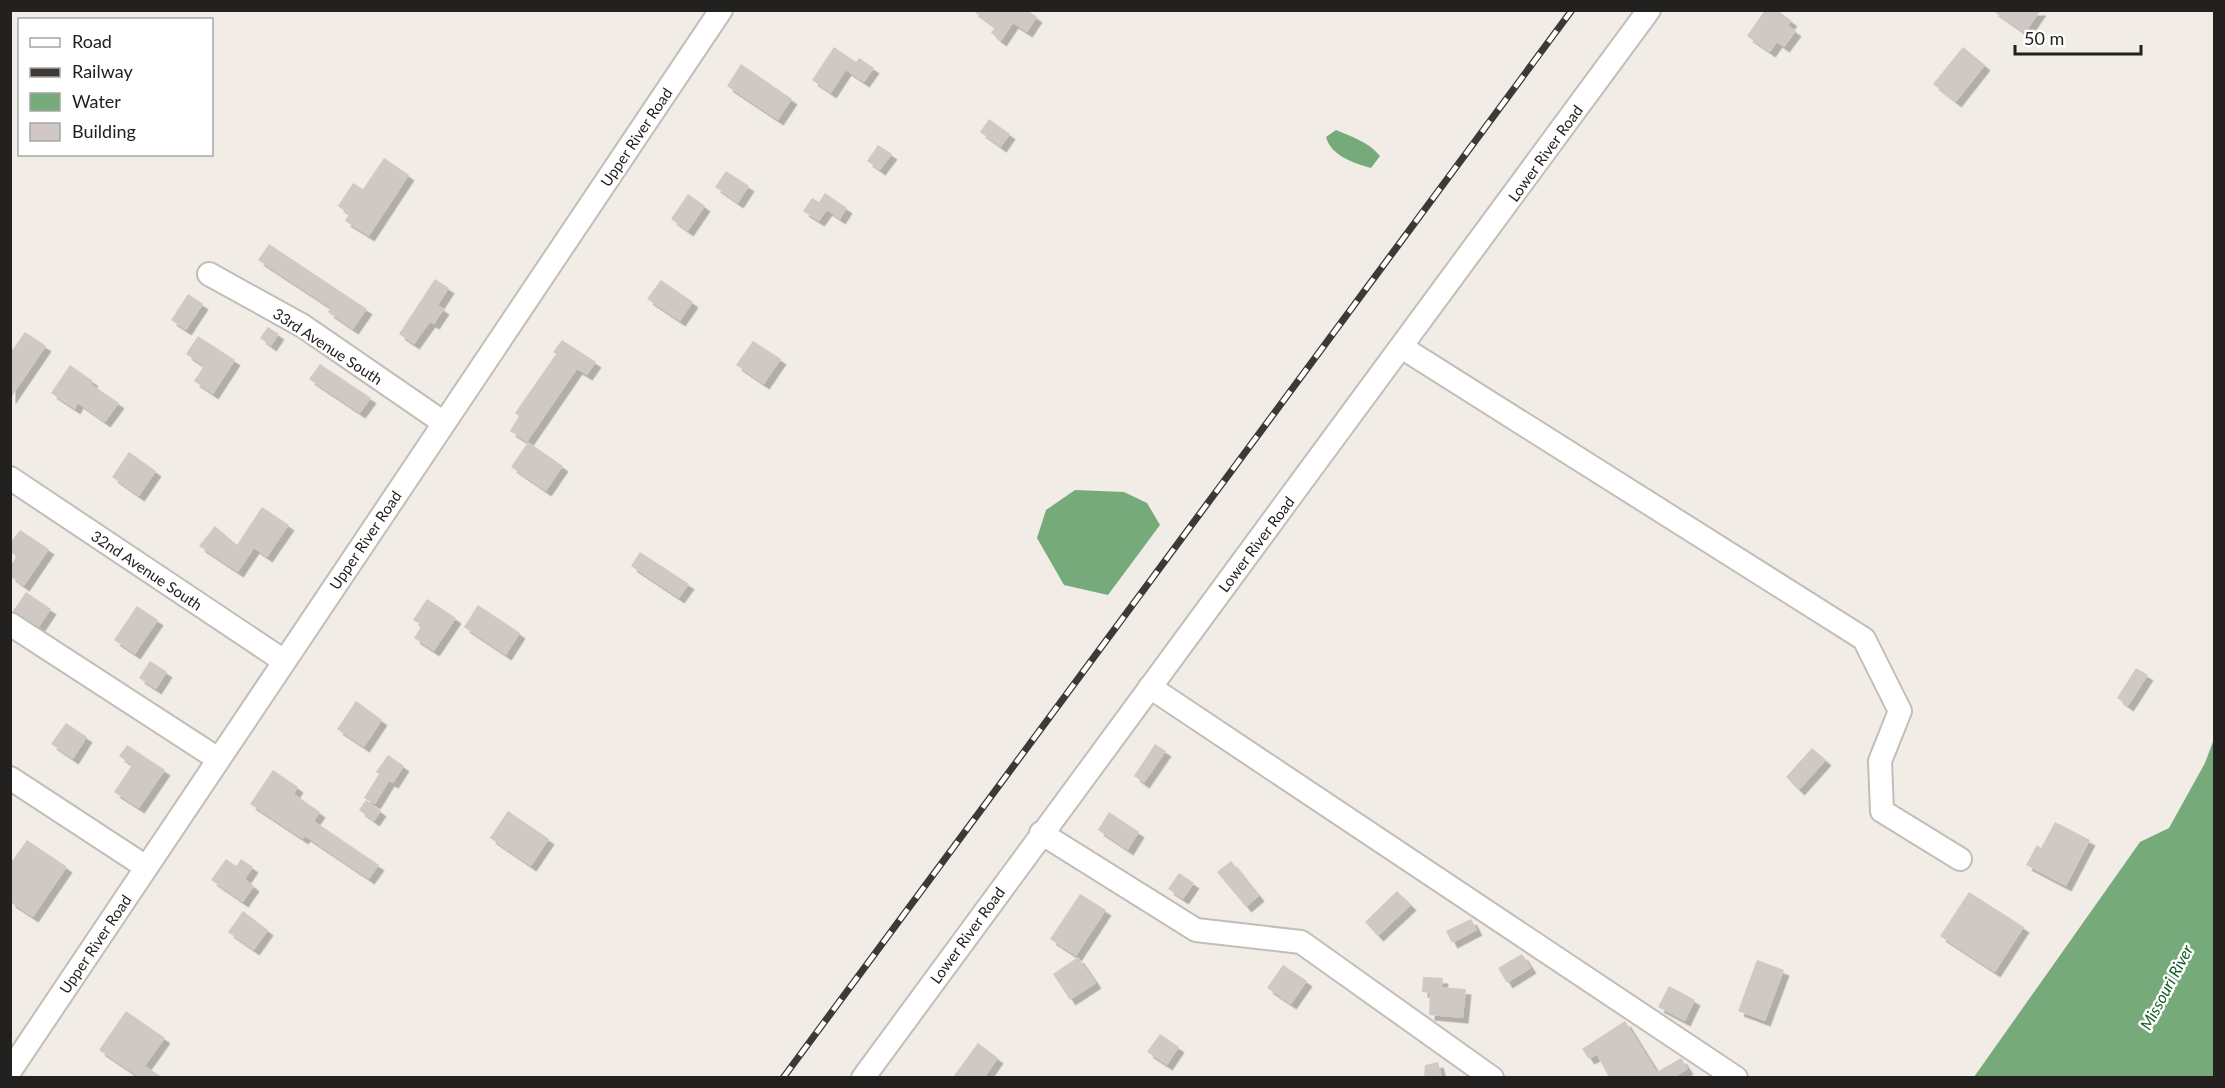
<svg xmlns="http://www.w3.org/2000/svg" width="2225" height="1088" font-family="Lato,sans-serif">
  <style>
    .water { fill: #77aa7a }
    .building { fill: #d0c8c4; filter: url(#shadow) }
    .lines { fill: none; stroke-linecap: round; stroke-linejoin: round }
    .minor-casing { stroke: #c2beb7; stroke-width: 26 }
    .minor { stroke: #fff; stroke-width: 22 }
    .rail-casing { stroke: #3c3937; stroke-width: 7 }
    .rail { stroke: #fff; stroke-width: 4.5; stroke-dasharray: 14; stroke-linecap: butt }
    .labels { text-anchor: middle; dominant-baseline: central; stroke-width: 5; stroke-linejoin: round; paint-order: stroke }
    .street-label { font-size: 15px; fill: #23211f; stroke: #fff }
    .water-label { font-size: 16px; font-style: italic; fill: #0e5b1f; stroke: #fff }
  </style>
  <defs>
    <filter id="shadow"><feDropShadow dx="5.5" dy="5.5" stdDeviation="0" flood-color="#0004"/></filter>
  </defs>
  <rect width="100%" height="100%" fill="#f1ece5"/>
  <!-- water -->
  <g class="water">
    <path d="M1336 130C1352 137 1369 142 1380 156L1371 168C1354 163 1331 156 1326 137Z"/>
    <polygon points="1075,490 1124,492 1147,503 1160,525 1108,595 1064,585 1037,538 1046,510"/>
    <polygon points="2214,739 2214,1077 1974,1077 2140,842 2169,828 2205,763"/>
  </g>
  <!-- building -->
  <g class="building">
    <polygon points="972,10 1027,10 1037,17 1027,32 1013,23 1001,41 991,33 995,27"/>
    <polygon points="1765,10 1777,10 1792,21 1788,25 1796,31 1784,47 1777,42 1770,52 1747,36"/>
    <polygon points="1992,10 2041,10 2025,33"/>
    <polygon points="834,47 856,62 859,58 874,68 864,82 846,70 831,93 812,80"/>
    <polygon points="1963,47 1985,65 1956,102 1933,84"/>
    <polygon points="741,64 792,99 778,120 727,86"/>
    <polygon points="989,119 1010,134 1001,147 980,132"/>
    <polygon points="878,145 892,154 880,170 867,161"/>
    <polygon points="384,158 409,175 369,236 345,221 349,214 338,206 353,183 363,189"/>
    <polygon points="726,171 749,186 738,203 715,187"/>
    <polygon points="825,193 847,208 840,219 827,210 819,221 803,211 812,198 819,202"/>
    <polygon points="688,194 705,206 688,231 671,219"/>
    <polygon points="269,244 367,309 353,329 328,312 331,308 258,260"/>
    <polygon points="435,279 449,288 438,305 444,309 434,324 430,322 414,344 399,334"/>
    <polygon points="661,280 693,302 680,321 647,299"/>
    <polygon points="188,294 203,304 186,330 171,320"/>
    <polygon points="268,327 279,334 271,346 260,338"/>
    <polygon points="25,332 46,346 10,399 10,353"/>
    <polygon points="198,336 235,360 213,394 194,381 204,366 186,354"/>
    <polygon points="562,340 596,362 587,375 577,369 527,442 510,431 519,416 515,413 556,354 553,352"/>
    <polygon points="753,341 781,359 764,384 736,365"/>
    <polygon points="320,364 371,398 360,413 309,379"/>
    <polygon points="70,365 93,381 91,384 119,403 105,422 78,403 75,409 51,393"/>
    <polygon points="528,442 563,466 546,491 511,467"/>
    <polygon points="129,452 156,471 139,496 112,477"/>
    <polygon points="262,507 289,525 267,557 254,548 238,572 199,546 215,526 237,545"/>
    <polygon points="20,530 49,549 24,586 10,576 10,566 17,556 10,552 10,543"/>
    <polygon points="640,552 689,584 679,598 631,566"/>
    <polygon points="26,592 51,609 39,627 13,611"/>
    <polygon points="427,599 456,618 434,651 414,638 422,625 413,620"/>
    <polygon points="478,605 520,633 506,655 464,627"/>
    <polygon points="137,606 158,620 135,654 114,640"/>
    <polygon points="150,661 167,672 156,689 139,678"/>
    <polygon points="2136,668 2148,675 2128,706 2117,698"/>
    <polygon points="356,701 382,720 364,747 337,729"/>
    <polygon points="66,723 87,737 73,759 51,744"/>
    <polygon points="1155,744 1166,751 1144,783 1134,776"/>
    <polygon points="127,745 165,770 139,808 114,792 132,765 119,756"/>
    <polygon points="1812,748 1826,760 1799,790 1786,777"/>
    <polygon points="388,755 404,766 393,783 389,781 375,804 364,798 379,774 376,772"/>
    <polygon points="273,770 298,787 294,794 320,812 314,821 379,865 369,879 305,836 303,839 250,804"/>
    <polygon points="366,800 381,811 374,821 359,810"/>
    <polygon points="508,811 549,839 531,866 490,838"/>
    <polygon points="1109,812 1139,832 1128,850 1098,830"/>
    <polygon points="2055,822 2090,840 2066,886 2026,865 2037,845 2041,848"/>
    <polygon points="27,840 67,867 33,917 10,902 10,864"/>
    <polygon points="226,859 236,866 241,859 253,867 245,879 254,886 243,902 211,880"/>
    <polygon points="1231,861 1259,896 1246,907 1217,872"/>
    <polygon points="1179,873 1194,883 1183,899 1168,889"/>
    <polygon points="1397,891 1411,905 1378,936 1365,922"/>
    <polygon points="1969,892 2024,927 1995,972 1940,936"/>
    <polygon points="1080,894 1106,910 1076,956 1050,939"/>
    <polygon points="243,911 268,930 254,950 228,932"/>
    <polygon points="1471,919 1477,930 1452,943 1446,931"/>
    <polygon points="1522,954 1531,968 1507,983 1498,968"/>
    <polygon points="1078,957 1096,983 1070,1000 1053,974"/>
    <polygon points="1757,960 1784,970 1765,1021 1738,1011"/>
    <polygon points="1283,965 1307,981 1291,1004 1267,988"/>
    <polygon points="1423,977 1443,978 1442,987 1466,989 1463,1018 1429,1015 1430,993 1422,992"/>
    <polygon points="1669,986 1695,1000 1685,1021 1658,1007"/>
    <polygon points="126,1011 165,1038 145,1066 162,1077 139,1077 99,1050"/>
    <polygon points="1625,1021 1657,1072 1681,1058 1688,1069 1674,1077 1609,1077 1597,1055 1589,1059 1582,1049"/>
    <polygon points="1160,1034 1179,1047 1167,1065 1147,1052"/>
    <polygon points="978,1043 998,1058 985,1077 953,1077"/>
    <polygon points="1438,1062 1442,1077 1424,1077 1425,1065"/>
  </g>
  <g class="lines">
    <!-- minor casing -->
    <g class="minor-casing">
      <g id="minor">
        <polyline points="209,274 303,326 444,423"/>
        <polyline points="1403,348 1864,639 1900,711 1880,761 1882,811 1960,859"/>
        <polyline points="10,478 284,661"/>
        <polyline points="10,624 218,759"/>
        <polyline points="1150,687 1736,1078"/>
        <polyline points="10,778 146,867"/>
        <polyline points="1041,833 1196,930 1301,942 1492,1078"/>
        <polyline points="10,1071 721,10"/>
        <path d="M863 1078C1123 720 1388 367 1649 10"/>
      </g>
    </g>
    <!-- minor -->
    <use href="#minor" class="minor"/>
    <!-- rail casing -->
    <g class="rail-casing">
      <polyline id="rail" points="783,1078 1572,10"/>
    </g>
    <!-- rail -->
    <use href="#rail" class="rail"/>
  </g>
  <g class="labels">
    <!-- street labels -->
    <g class="street-label">
      <text transform="translate(636 137) rotate(-56)">Upper River Road</text>
      <text transform="translate(1545 153) rotate(-54)">Lower River Road</text>
      <text transform="translate(328 346) rotate(33)">33rd Avenue South</text>
      <text transform="translate(365 540) rotate(-56)">Upper River Road</text>
      <text transform="translate(1256 544) rotate(-53)">Lower River Road</text>
      <text transform="translate(147 570) rotate(34)">32nd Avenue South</text>
      <text transform="translate(967 935) rotate(-54)">Lower River Road</text>
      <text transform="translate(95 944) rotate(-56)">Upper River Road</text>
    </g>
    <!-- water labels -->
    <g class="water-label">
      <text transform="translate(2166 987) rotate(-62)">Missouri River</text>
    </g>
  </g>
  <!-- border -->
  <rect width="2225" height="1088" fill="none" stroke="#23211f" stroke-width="24"/>
  <!-- legend -->
  <rect x="18" y="18" width="195" height="138" fill="#ffffff" stroke="#a7a6a5" stroke-width="1.5"/>
  <rect x="30" y="38" width="30" height="9" fill="#ffffff" stroke="#a7a6a5" stroke-width="1.5"/>
  <text x="72" y="48" font-size="18" fill="#23211f">Road</text>
  <rect x="30" y="68" width="30" height="9" fill="#3c3937" stroke="#a7a6a5" stroke-width="1.5"/>
  <text x="72" y="78" font-size="18" fill="#23211f">Railway</text>
  <rect x="30" y="93" width="30" height="18" fill="#77aa7a" stroke="#a7a6a5" stroke-width="1.5"/>
  <text x="72" y="108" font-size="18" fill="#23211f">Water</text>
  <rect x="30" y="123" width="30" height="18" fill="#d0c8c4" stroke="#a7a6a5" stroke-width="1.5"/>
  <text x="72" y="138" font-size="18" fill="#23211f">Building</text>
  <!-- scale -->
  <path d="M2015 45v9h126v-9" fill="none" stroke="#23211f" stroke-width="3"/>
  <text x="2024" y="45" font-size="18" fill="#23211f" stroke="#ffffff" stroke-width="4.5" paint-order="stroke">50 m</text>
</svg>
